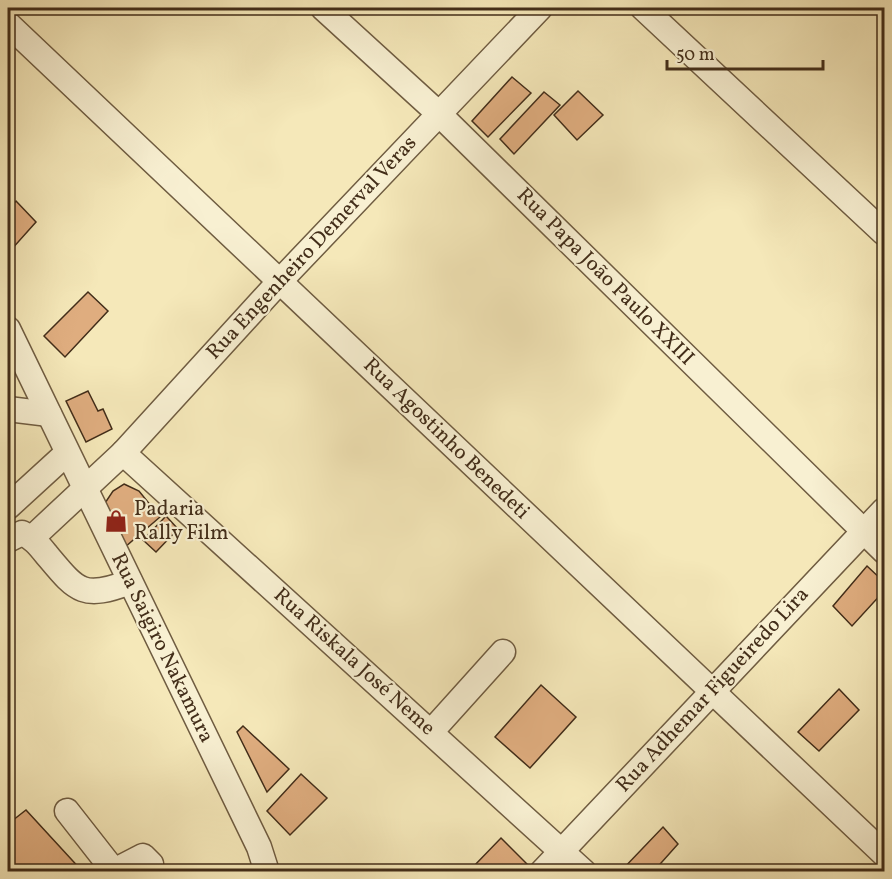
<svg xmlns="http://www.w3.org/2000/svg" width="892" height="879" font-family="Vollkorn,serif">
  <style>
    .building { fill: #dfad7f; stroke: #422d19; stroke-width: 1.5 }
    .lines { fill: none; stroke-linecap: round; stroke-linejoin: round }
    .minor-casing { stroke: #6f5c41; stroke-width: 27 }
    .minor { stroke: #f8f0d2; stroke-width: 24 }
    .labels { text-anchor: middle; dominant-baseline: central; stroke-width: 4.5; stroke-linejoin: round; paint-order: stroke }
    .street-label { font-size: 21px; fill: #422d19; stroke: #f8f0d2 }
    .poi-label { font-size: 21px; fill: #422d19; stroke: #f8f0d2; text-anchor: start }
  </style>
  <rect width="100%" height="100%" fill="#f5e8b9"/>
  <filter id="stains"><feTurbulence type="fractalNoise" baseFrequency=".00333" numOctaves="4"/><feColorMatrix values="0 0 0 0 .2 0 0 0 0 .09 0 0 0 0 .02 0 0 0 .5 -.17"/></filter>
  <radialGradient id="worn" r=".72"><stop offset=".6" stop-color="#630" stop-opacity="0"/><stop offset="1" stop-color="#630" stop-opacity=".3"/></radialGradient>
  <!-- building -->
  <g class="building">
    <polygon points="512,77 531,93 488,137 472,121"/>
    <polygon points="578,91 603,115 577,140 554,115"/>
    <polygon points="544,92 560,105 514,154 500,139"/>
    <polygon points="16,201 36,222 11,250 8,247 8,210"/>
    <polygon points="88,292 108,311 65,357 44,336"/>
    <polygon points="88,391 98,411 103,409 112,429 86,442 66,401"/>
    <polygon points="124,484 139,491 160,517 125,547 105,503 113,491"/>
    <polygon points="166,516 178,529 156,552 143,540"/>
    <polygon points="867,566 884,582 884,591 852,626 833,606"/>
    <polygon points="541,685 576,717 530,768 495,737"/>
    <polygon points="839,689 859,710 819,751 798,732"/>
    <polygon points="243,726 289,769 267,792 237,732"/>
    <polygon points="301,774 327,798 290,835 267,811"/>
    <polygon points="26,810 83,872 8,872 8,824"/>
    <polygon points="663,827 678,844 653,872 620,872"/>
    <polygon points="501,838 530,867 526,872 476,872 472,868"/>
  </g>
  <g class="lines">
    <!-- minor casing -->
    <g class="minor-casing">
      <g id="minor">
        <polyline points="323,8 438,113 884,551"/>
        <polyline points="643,8 884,233"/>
        <polyline points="8,24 884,854"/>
        <polyline points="8,329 259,847 267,872"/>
        <polyline points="8,409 49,414"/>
        <polyline points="123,453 584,872"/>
        <polyline points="8,507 67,453"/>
        <polyline points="33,537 123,453 280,281 540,8"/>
        <path d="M8 540 22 533C33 538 38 544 46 554 77 591 82 600 130 582"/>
        <polyline points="431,732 503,652"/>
        <polyline points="67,811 114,871 143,856 151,864"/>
        <polyline points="542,872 884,510"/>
      </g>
    </g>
    <!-- minor -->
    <use href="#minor" class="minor"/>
  </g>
  <!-- icons -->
  <defs>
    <g id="shop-bare" transform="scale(1.8)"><path d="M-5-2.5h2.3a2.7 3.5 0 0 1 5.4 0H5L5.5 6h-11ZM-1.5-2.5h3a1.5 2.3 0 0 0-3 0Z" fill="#8f2418" stroke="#f8f0d2" stroke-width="2.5" paint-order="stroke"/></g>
  </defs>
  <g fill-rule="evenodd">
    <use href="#shop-bare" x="116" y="521"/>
  </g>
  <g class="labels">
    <!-- street labels -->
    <g class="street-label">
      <text transform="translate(312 248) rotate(-47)">Rua Engenheiro Demerval Veras</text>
      <text transform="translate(605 277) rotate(45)">Rua Papa João Paulo XXIII</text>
      <text transform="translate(446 439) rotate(44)">Rua Agostinho Benedeti</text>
      <text transform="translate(162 648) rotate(64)">Rua Saigiro Nakamura</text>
      <text transform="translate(354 662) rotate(42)">Rua Riskala José Neme</text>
      <text transform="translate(713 690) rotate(-47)">Rua Adhemar Figueiredo Lira</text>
    </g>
    <!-- poi labels -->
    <g class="poi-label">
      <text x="134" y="509">Padaria<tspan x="134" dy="24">Rally Film</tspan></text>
    </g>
  </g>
  <!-- margin -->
  <rect width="892" height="879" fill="none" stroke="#f5e8b9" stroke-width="30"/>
  <rect x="9" y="9" width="874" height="861" fill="none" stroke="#422d19" stroke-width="3"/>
  <rect x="15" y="15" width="862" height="849" fill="none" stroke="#422d19" stroke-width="1.5"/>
  <!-- scale -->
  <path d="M667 60v9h156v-9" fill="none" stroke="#422d19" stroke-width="3"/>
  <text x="676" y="60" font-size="18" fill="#422d19" stroke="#f8f0d2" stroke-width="4.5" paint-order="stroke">50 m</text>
  <rect width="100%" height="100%" filter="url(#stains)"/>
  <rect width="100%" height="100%" fill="url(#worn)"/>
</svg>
